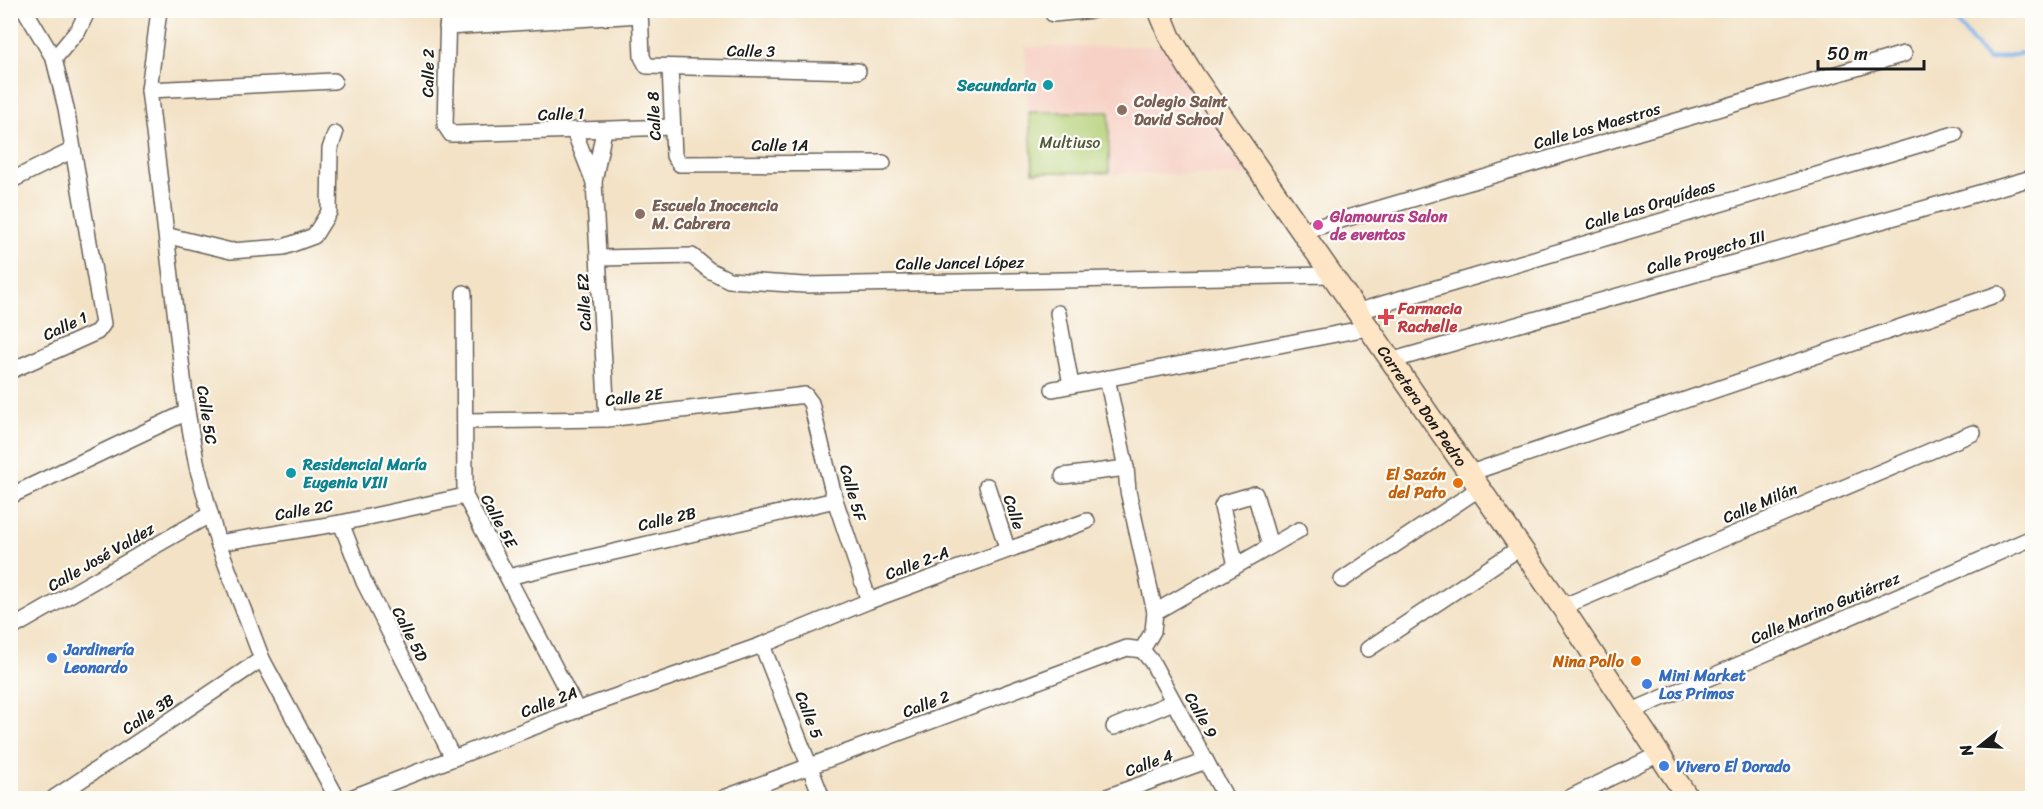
<svg xmlns="http://www.w3.org/2000/svg" width="2043" height="809" font-family="Sriracha,sans-serif">
  <style>
    .built { fill: #f7d1c6 }
    .green { fill: #b3cf76; stroke: #687649; stroke-width: 1.5 }
    .lines { fill: none; stroke-linecap: round; stroke-linejoin: round }
    .stream { stroke: #7fb3ec; stroke-width: 4.5 }
    .street-casing { stroke: #676158; stroke-width: 18 }
    .secondary-casing { stroke: #676158; stroke-width: 24 }
    .street { stroke: #fff; stroke-width: 15 }
    .secondary { stroke: #fde5c5; stroke-width: 21 }
    .culture-dot { fill: #0f9aa8; stroke: #fdfcf7; stroke-width: 2 }
    .education-dot { fill: #8d6e63; stroke: #fdfcf7; stroke-width: 2 }
    .hotel-dot { fill: #d1479c; stroke: #fdfcf7; stroke-width: 2 }
    .health-dot { fill: #e0444e; stroke: #fdfcf7; stroke-width: 2 }
    .food-dot { fill: #e8710a; stroke: #fdfcf7; stroke-width: 2 }
    .shop-dot { fill: #3f7fe0; stroke: #fdfcf7; stroke-width: 2 }
    .labels { text-anchor: middle; dominant-baseline: central; stroke-width: 4.5; stroke-linejoin: round; paint-order: stroke }
    .street-label { font-size: 16px; fill: #1c1c1c; stroke: #fdfcf7 }
    .culture-label { font-size: 16px; font-weight: bold; fill: #0d838f; stroke: #fdfcf7; text-anchor: end }
    .education-label { font-size: 16px; font-weight: bold; fill: #785e54; stroke: #fdfcf7; text-anchor: start }
    .park-label { font-size: 16px; fill: #515b3c; stroke: #fdfcf7 }
    .hotel-label { font-size: 16px; font-weight: bold; fill: #b23c85; stroke: #fdfcf7; text-anchor: start }
    .health-label { font-size: 16px; font-weight: bold; fill: #be3a42; stroke: #fdfcf7; text-anchor: start }
    .food-label { font-size: 16px; font-weight: bold; fill: #c56008; stroke: #fdfcf7; text-anchor: end }
    .shop-label { font-size: 16px; font-weight: bold; fill: #366cbe; stroke: #fdfcf7; text-anchor: start }
  </style>
  <rect width="100%" height="100%" fill="#fdfcf7"/>
  <filter id="ink" filterUnits="userSpaceOnUse"><feTurbulence type="fractalNoise" baseFrequency=".0167" numOctaves="2"/><feDisplacementMap in="SourceGraphic" scale="12" xChannelSelector="R" yChannelSelector="G"/><feConvolveMatrix kernelMatrix="1 2 1 2 8 2 1 2 1" color-interpolation-filters="sRGB"/></filter>
  <filter id="wash" filterUnits="userSpaceOnUse"><feTurbulence type="fractalNoise" baseFrequency=".008" numOctaves="4" result="noise"/><feDisplacementMap in="SourceGraphic" scale="24" xChannelSelector="R" yChannelSelector="G"/><feGaussianBlur stdDeviation="1.35" result="paint"/><feColorMatrix in="noise" values="0 0 0 0 0 0 0 0 0 0 0 0 0 0 0 0 0 1.4 0 .05"/><feComposite in="paint" operator="in"/></filter>
  <g filter="url(#wash)">
    <rect width="100%" height="100%" fill="#f3e2c6"/>
    <!-- built -->
    <polygon class="built" points="1172,46 1259,176 1033,172 1025,47"/>
    <!-- green -->
    <polygon class="green" points="1029,112 1109,112 1109,173 1033,172"/>
    <g class="lines">
      <!-- stream -->
      <polyline class="stream" points="1947,10 1988,60 2032,51"/>
    </g>
  </g>
  <g filter="url(#ink)">
    <g class="lines">
      <!-- street casing -->
      <g class="street-casing">
        <g id="street">
          <polyline points="159,10 149,90 187,412 197,466 218,543 262,659 337,798"/>
          <polyline points="448,10 445,125 451,134 673,127"/>
          <polyline points="640,10 642,57 647,66 858,71"/>
          <polyline points="1053,14 1094,10"/>
          <polyline points="447,27 640,15"/>
          <polyline points="54,59 79,29 88,10"/>
          <polyline points="670,67 674,156 680,164 883,163"/>
          <polyline points="149,90 334,81"/>
          <polyline points="604,130 594,182 607,419"/>
          <polyline points="574,131 594,182"/>
          <polyline points="10,181 73,150"/>
          <polyline points="1300,232 1904,54"/>
          <polyline points="169,236 231,251 284,247 314,236 329,212 330,149 335,134"/>
          <polyline points="599,258 692,256 709,270 729,280 805,285 1330,275"/>
          <polyline points="464,293 465,496 577,710"/>
          <polyline points="1356,312 1955,134"/>
          <polyline points="1058,313 1071,385"/>
          <polyline points="1390,361 2032,178"/>
          <polyline points="10,371 97,332 103,324 66,108 54,59 25,10"/>
          <polyline points="1107,378 1126,468 1128,491 1155,612 1153,631 1142,650"/>
          <polyline points="1053,389 1367,328"/>
          <polyline points="466,421 607,419 805,395 811,403 835,500 869,601"/>
          <polyline points="1470,473 1998,294"/>
          <polyline points="1063,476 1126,468"/>
          <polyline points="987,486 1007,548"/>
          <polyline points="10,496 187,412"/>
          <polyline points="341,523 364,582 453,758"/>
          <polyline points="218,543 341,523 465,496"/>
          <polyline points="1236,565 1222,507 1224,503 1255,494 1270,545"/>
          <polyline points="508,577 835,500"/>
          <polyline points="1342,580 1480,488"/>
          <polyline points="1562,607 1973,433"/>
          <polyline points="1155,612 1299,530"/>
          <polyline points="10,629 209,515"/>
          <polyline points="762,645 822,798"/>
          <polyline points="1368,649 1521,547"/>
          <polyline points="1142,650 1152,662 1226,798"/>
          <polyline points="1632,711 2032,538"/>
          <polyline points="1114,727 1173,702"/>
          <polyline points="54,798 262,659"/>
          <polyline points="351,798 577,710 762,645 869,601 1087,521"/>
          <polyline points="724,798 1127,648 1142,650"/>
          <polyline points="1104,798 1206,761"/>
          <polyline points="1569,798 1657,755"/>
        </g>
      </g>
      <!-- secondary casing -->
      <g class="secondary-casing">
        <g id="secondary">
          <path id="s1" d="M1159 10 1170 37 1194 76 1562 607 1688 798"/>
        </g>
      </g>
      <!-- street -->
      <use href="#street" class="street"/>
      <!-- secondary -->
      <use href="#secondary" class="secondary"/>
    </g>
  </g>
  <!-- markers -->
  <g class="culture-dot">
    <circle cx="1048" cy="85" r="6"/>
    <circle cx="291" cy="473" r="6"/>
  </g>
  <g class="education-dot">
    <circle cx="1122" cy="110" r="6"/>
    <circle cx="640" cy="214" r="6"/>
  </g>
  <circle class="hotel-dot" cx="1318" cy="225" r="6"/>
  <path class="health-dot" d="M1383 308h6v6h6v6h-6v6h-6v-6h-6v-6h6z"/>
  <g class="food-dot">
    <circle cx="1458" cy="483" r="6"/>
    <circle cx="1636" cy="661" r="6"/>
  </g>
  <g class="shop-dot">
    <circle cx="52" cy="658" r="6"/>
    <circle cx="1647" cy="684" r="6"/>
    <circle cx="1664" cy="766" r="6"/>
  </g>
  <g class="labels">
    <!-- street labels -->
    <g class="street-label">
      <text transform="translate(751 51) rotate(1)">Calle 3</text>
      <text transform="translate(428 73) rotate(-89)">Calle 2</text>
      <text transform="translate(561 114) rotate(-2)">Calle 1</text>
      <text transform="translate(654 116) rotate(-93)">Calle 8</text>
      <text transform="translate(1597 126) rotate(-16)">Calle Los Maestros</text>
      <text x="780" y="145">Calle 1A</text>
      <text transform="translate(1650 205) rotate(-17)">Calle Las Orquídeas</text>
      <text transform="translate(1706 252) rotate(-16)">Calle Proyecto III</text>
      <text transform="translate(960 263) rotate(-1)">Calle Jancel López</text>
      <text transform="translate(584 302) rotate(-93)">Calle E2</text>
      <text transform="translate(65 326) rotate(-25)">Calle 1</text>
      <text transform="translate(634 397) rotate(-7)">Calle 2E</text>
      <text stroke="none"><textPath href="#s1" startOffset="476">Carretera Don Pedro</textPath></text>
      <text transform="translate(207 415) rotate(81)">Calle 5C</text>
      <text transform="translate(853 493) rotate(74)">Calle 5F</text>
      <text transform="translate(1760 503) rotate(-23)">Calle Milán</text>
      <text transform="translate(304 510) rotate(-10)">Calle 2C</text>
      <text transform="translate(1014 512) rotate(72)">Calle</text>
      <text transform="translate(667 519) rotate(-13)">Calle 2B</text>
      <text transform="translate(499 521) rotate(62)">Calle 5E</text>
      <text transform="translate(101 557) rotate(-30)">Calle José Valdez</text>
      <text transform="translate(917 563) rotate(-21)">Calle 2-A</text>
      <text transform="translate(1825 608) rotate(-23)">Calle Marino Gutiérrez</text>
      <text transform="translate(410 634) rotate(63)">Calle 5D</text>
      <text transform="translate(549 702) rotate(-21)">Calle 2A</text>
      <text transform="translate(926 704) rotate(-21)">Calle 2</text>
      <text transform="translate(148 714) rotate(-34)">Calle 3B</text>
      <text transform="translate(809 715) rotate(69)">Calle 5</text>
      <text transform="translate(1201 715) rotate(61)">Calle 9</text>
      <text transform="translate(1149 763) rotate(-20)">Calle 4</text>
    </g>
    <!-- culture labels -->
    <g class="culture-label">
      <text x="1036" y="85">Secundaria</text>
      <text x="303" y="464" text-anchor="start">Residencial María<tspan x="303" dy="18">Eugenia VIII</tspan></text>
    </g>
    <!-- education labels -->
    <g class="education-label">
      <text x="1134" y="101">Colegio Saint<tspan x="1134" dy="18">David School</tspan></text>
      <text x="652" y="205">Escuela Inocencia<tspan x="652" dy="18">M. Cabrera</tspan></text>
    </g>
    <!-- park labels -->
    <g class="park-label">
      <text x="1070" y="142">Multiuso</text>
    </g>
    <!-- hotel labels -->
    <g class="hotel-label">
      <text x="1330" y="216">Glamourus Salon<tspan x="1330" dy="18">de eventos</tspan></text>
    </g>
    <!-- health labels -->
    <g class="health-label">
      <text x="1398" y="308">Farmacia<tspan x="1398" dy="18">Rachelle</tspan></text>
    </g>
    <!-- food labels -->
    <g class="food-label">
      <text x="1446" y="474">El Sazón<tspan x="1446" dy="18">del Pato</tspan></text>
      <text x="1624" y="661">Nina Pollo</text>
    </g>
    <!-- shop labels -->
    <g class="shop-label">
      <text x="64" y="649">Jardinería<tspan x="64" dy="18">Leonardo</tspan></text>
      <text x="1659" y="675">Mini Market<tspan x="1659" dy="18">Los Primos</tspan></text>
      <text x="1676" y="766">Vivero El Dorado</text>
    </g>
  </g>
  <!-- margin -->
  <rect width="2043" height="809" fill="none" stroke="#fdfcf7" stroke-width="36"/>
  <!-- north arrow -->
  <g transform="translate(1980 746) rotate(252)" stroke="#fdfcf7" stroke-width="4.5" paint-order="stroke">
  <path d="M0-4.5L10 22L0 15L-10 22Z" fill="#1c1c1c"/>
  <text y="-9" font-size="16" font-weight="bold" text-anchor="middle" fill="#1c1c1c">N</text>
  </g>
  <!-- scale -->
  <path d="M1818 60v9h106v-9" fill="none" stroke="#1c1c1c" stroke-width="3"/>
  <text x="1827" y="60" font-size="18" fill="#1c1c1c" stroke="#fdfcf7" stroke-width="4.5" paint-order="stroke">50 m</text>
</svg>
